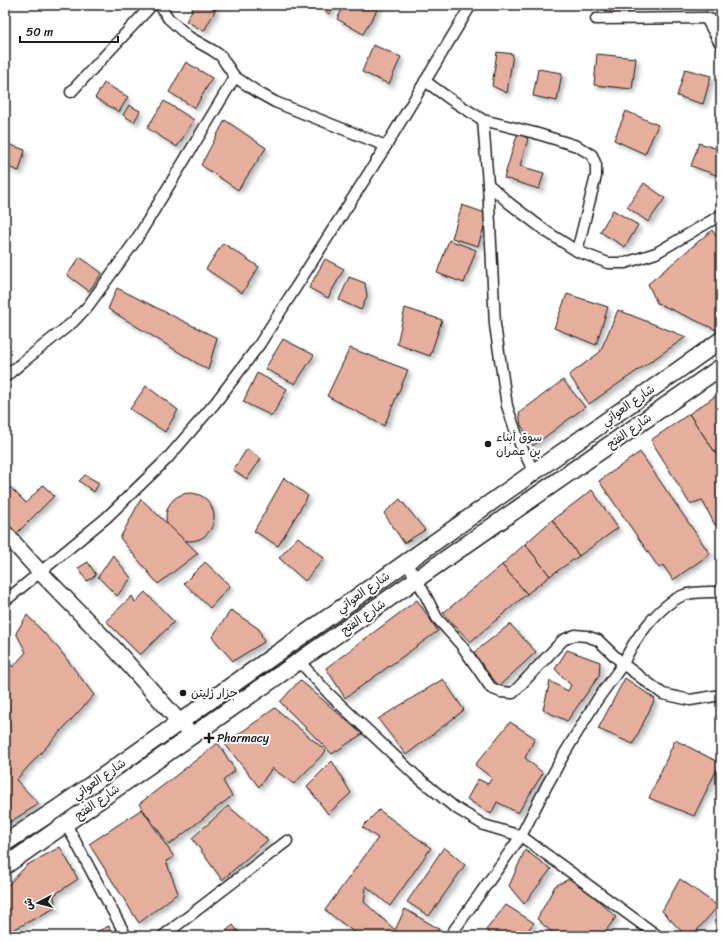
<svg xmlns="http://www.w3.org/2000/svg" width="726" height="941" font-family="Sriracha,'Playpen Sans Arabic',sans-serif">
  <style>
    .building { fill: #e6ae9d; stroke: #1c1c1c; filter: url(#shadow) }
    .lines { fill: none; stroke-linecap: round; stroke-linejoin: round }
    .street-casing { stroke: #1c1c1c; stroke-width: 13 }
    .secondary-casing { stroke: #1c1c1c; stroke-width: 18 }
    .primary-casing { stroke: #1c1c1c; stroke-width: 19 }
    .street { stroke: #fff; stroke-width: 10 }
    .secondary { stroke: #fff; stroke-width: 15 }
    .primary { stroke: #fff; stroke-width: 16 }
    .poi-dot { fill: #1c1c1c; stroke: #fff; stroke-width: 1.5 }
    .labels { text-anchor: middle; dominant-baseline: central; stroke-width: 4; stroke-linejoin: round; paint-order: stroke }
    .street-label { font-size: 12px; fill: #1c1c1c; stroke: #fff }
    .poi-label { font-size: 12px; fill: #1c1c1c; stroke: #fff; text-anchor: start }
  </style>
  <defs>
    <filter id="shadow"><feDropShadow dx="3.5" dy="3.5" stdDeviation="2" flood-color="#0004"/></filter>
  </defs>
  <rect width="100%" height="100%" fill="#fff"/>
  <filter id="ink" filterUnits="userSpaceOnUse"><feTurbulence type="fractalNoise" baseFrequency=".025" numOctaves="2"/><feDisplacementMap in="SourceGraphic" scale="8" xChannelSelector="R" yChannelSelector="G"/><feConvolveMatrix kernelMatrix="1 2 1 2 8 2 1 2 1" color-interpolation-filters="sRGB"/></filter>
  <g filter="url(#ink)">
    <!-- building -->
    <g class="building">
      <polygon points="195,5 208,5 216,9 204,31 186,21"/>
      <polygon points="317,5 335,5 329,14"/>
      <polygon points="344,5 380,5 363,34 337,19"/>
      <polygon points="603,5 631,5 627,17 602,9"/>
      <polygon points="373,45 401,57 389,84 362,72"/>
      <polygon points="497,52 513,54 507,93 492,86"/>
      <polygon points="597,54 636,58 632,89 594,85"/>
      <polygon points="186,62 212,78 195,108 169,92"/>
      <polygon points="538,69 562,73 557,101 533,96"/>
      <polygon points="685,69 711,76 703,104 677,96"/>
      <polygon points="104,83 128,97 119,112 95,98"/>
      <polygon points="164,101 194,120 177,147 147,128"/>
      <polygon points="129,105 140,111 134,122 123,115"/>
      <polygon points="626,111 658,125 645,154 614,140"/>
      <polygon points="225,120 266,148 238,190 201,165"/>
      <polygon points="518,132 528,139 520,166 544,173 539,189 504,178"/>
      <polygon points="5,143 25,150 19,171 5,166"/>
      <polygon points="699,143 721,150 721,172 719,176 691,166"/>
      <polygon points="644,183 665,198 648,222 627,207"/>
      <polygon points="462,205 488,214 478,246 452,238"/>
      <polygon points="613,210 638,225 625,247 600,232"/>
      <polygon points="712,230 721,243 721,332 657,303 648,284"/>
      <polygon points="449,240 476,250 464,283 437,273"/>
      <polygon points="223,243 259,267 242,293 206,269"/>
      <polygon points="80,257 102,273 89,291 67,275"/>
      <polygon points="325,259 344,269 328,298 309,288"/>
      <polygon points="349,277 365,283 367,296 361,310 339,300"/>
      <polygon points="117,288 217,338 208,370 108,309"/>
      <polygon points="567,294 608,307 596,345 554,328"/>
      <polygon points="405,308 442,320 430,356 397,344"/>
      <polygon points="618,310 686,337 589,404 569,375 600,352"/>
      <polygon points="283,339 314,355 295,384 265,369"/>
      <polygon points="350,348 408,370 384,426 327,396"/>
      <polygon points="257,373 287,389 272,416 243,402"/>
      <polygon points="563,380 585,407 533,446 521,425 519,413"/>
      <polygon points="146,386 178,410 165,432 130,409"/>
      <polygon points="717,395 721,401 721,461 689,414"/>
      <polygon points="689,414 721,461 721,523 715,525 702,500 690,504 651,440"/>
      <polygon points="247,449 261,459 247,479 233,470"/>
      <polygon points="640,452 710,554 673,580 663,565 659,568 599,481"/>
      <polygon points="85,475 99,483 94,492 79,481"/>
      <polygon points="284,478 308,496 278,546 254,531"/>
      <polygon points="6,483 26,503 43,485 54,496 16,534 5,523 5,484"/>
      <polygon points="592,490 618,528 579,556 552,520"/>
      <circle cx="190" cy="517" r="24"/>
      <polygon points="141,499 198,553 158,584 120,538"/>
      <polygon points="400,499 425,530 404,543 384,513"/>
      <polygon points="552,520 579,556 550,576 525,544"/>
      <polygon points="298,537 324,558 305,581 279,558"/>
      <polygon points="525,544 550,576 527,594 502,565"/>
      <polygon points="113,555 131,578 117,596 98,577"/>
      <polygon points="88,562 96,575 87,581 78,568"/>
      <polygon points="205,562 230,586 210,608 184,583"/>
      <polygon points="502,565 527,594 470,642 443,613"/>
      <polygon points="145,592 174,622 140,655 106,621 132,596 135,602"/>
      <polygon points="417,600 438,631 345,698 326,668"/>
      <polygon points="231,610 259,629 264,642 233,661 212,637"/>
      <polygon points="27,615 59,649 94,695 16,780 39,804 5,825 5,658 13,667 26,652 16,633"/>
      <polygon points="510,624 536,652 499,686 472,654"/>
      <polygon points="567,650 600,662 599,676 567,721 543,710 550,681 568,691 571,685 555,669"/>
      <polygon points="625,678 655,699 633,744 598,729"/>
      <polygon points="443,679 464,710 406,755 378,719"/>
      <polygon points="300,680 362,734 332,754 280,702"/>
      <polygon points="275,708 326,751 294,784 272,768 259,787 225,744"/>
      <polygon points="510,722 535,738 525,758 543,773 518,813 497,802 491,814 467,799 478,779 488,784 492,778 475,765"/>
      <polygon points="675,740 720,763 694,816 649,798"/>
      <polygon points="218,743 235,770 223,781 232,796 169,845 139,804"/>
      <polygon points="332,761 351,793 328,814 307,786"/>
      <polygon points="228,806 268,840 222,880 192,838"/>
      <polygon points="142,809 174,857 166,861 178,893 139,923 89,844"/>
      <polygon points="379,810 431,848 390,906 366,886 364,902 395,930 405,909 439,929 434,936 359,936 325,910 378,838 362,827"/>
      <polygon points="60,847 78,879 54,895 55,908 5,934 5,888 27,865"/>
      <polygon points="444,847 465,865 429,916 407,902"/>
      <polygon points="525,850 551,869 524,904 509,886"/>
      <polygon points="573,877 616,917 602,936 556,936 537,919 555,886"/>
      <polygon points="680,879 718,906 692,936 686,936 662,911"/>
      <polygon points="506,905 534,923 523,936 493,936 486,930"/>
      <polygon points="233,925 241,936 220,936"/>
      <polygon points="109,926 112,936 87,936"/>
    </g>
    <g class="lines">
      <!-- street casing -->
      <g class="street-casing">
        <g id="street">
          <polyline points="160,5 168,18 189,37 212,50 221,56 226,64 235,77 259,93 275,102 386,146"/>
          <polyline points="706,18 721,45"/>
          <polyline points="596,19 706,18 721,23"/>
          <polyline points="425,81 450,99 483,120 535,133 577,146 592,155 596,165 596,176 577,251 608,263 625,263 656,253 721,215"/>
          <polyline points="71,92 152,5"/>
          <polyline points="483,120 488,184 495,325 507,406 520,444 534,472"/>
          <polyline points="488,184 509,203 547,232 577,251"/>
          <polyline points="5,377 24,361 73,322 88,306 136,240 235,77"/>
          <path d="M405 562 417 579 437 618 462 646 491 688 501 692 513 693 563 640 575 635 586 636 598 640 623 664C633 640 660 604 684 595 695 591 709 592 721 592"/>
          <polyline points="5,601 106,518 167,459 216,402 259,345 386,146 471,5"/>
          <polyline points="299,661 329,694 415,775 454,807 484,825 521,836 658,936"/>
          <polyline points="66,824 126,936"/>
          <polyline points="163,936 287,841"/>
          <polyline points="450,936 521,836 546,787 563,756 597,700 623,664 663,694 690,700 721,695"/>
        </g>
      </g>
      <!-- secondary casing -->
      <g class="secondary-casing">
        <polyline id="secondary" points="5,533 40,572 113,647 192,736"/>
      </g>
      <!-- primary casing -->
      <g class="primary-casing">
        <g id="primary">
          <polyline points="5,843 58,808 721,340"/>
          <polyline points="5,866 721,367"/>
        </g>
      </g>
      <!-- street -->
      <use href="#street" class="street"/>
      <!-- secondary -->
      <use href="#secondary" class="secondary"/>
      <!-- primary -->
      <use href="#primary" class="primary"/>
    </g>
  </g>
  <!-- markers -->
  <g class="poi-dot">
    <circle cx="488" cy="444" r="4"/>
    <circle cx="183" cy="693" r="4"/>
    <path d="M207 732h4v4h4v4h-4v4h-4v-4h-4v-4h4z"/>
  </g>
  <g class="labels">
    <!-- street labels -->
    <g class="street-label">
      <text transform="translate(628 405) rotate(-35)">شارع العواتي</text>
      <text transform="translate(629 431) rotate(-35)">شارع الفتح</text>
      <text transform="translate(363 592) rotate(-35)">شارع العواتي</text>
      <text transform="translate(363 617) rotate(-35)">شارع الفتح</text>
      <text transform="translate(99 779) rotate(-35)">شارع العواتي</text>
      <text transform="translate(97 802) rotate(-35)">شارع الفتح</text>
    </g>
    <!-- poi labels -->
    <g class="poi-label">
      <text x="496" y="437">سوق أبناء<tspan x="496" dy="14">بن عمران</tspan></text>
      <text x="191" y="693">جزار زليتن</text>
      <text x="217" y="738">Pharmacy</text>
    </g>
  </g>
  <!-- margin -->
  <rect width="726" height="941" fill="none" stroke="#fff" stroke-width="20"/>
  <rect x="10" y="10" width="706" height="921" fill="none" stroke="#1c1c1c" stroke-width="1.5" filter="url(#ink)"/>
  <!-- north arrow -->
  <g transform="translate(38 903) rotate(263)" stroke="#ffffff" stroke-width="3" paint-order="stroke">
  <path d="M0-3L7 15L0 10L-7 15Z" fill="#1c1c1c"/>
  <text y="-6" font-size="11" font-weight="bold" text-anchor="middle" fill="#1c1c1c">ش</text>
  </g>
  <!-- scale -->
  <path d="M20 36v6h98v-6" fill="none" stroke="#1c1c1c" stroke-width="2"/>
  <text x="26" y="36" font-size="12" fill="#1c1c1c" stroke="#ffffff" stroke-width="3" paint-order="stroke">50 m</text>
</svg>
